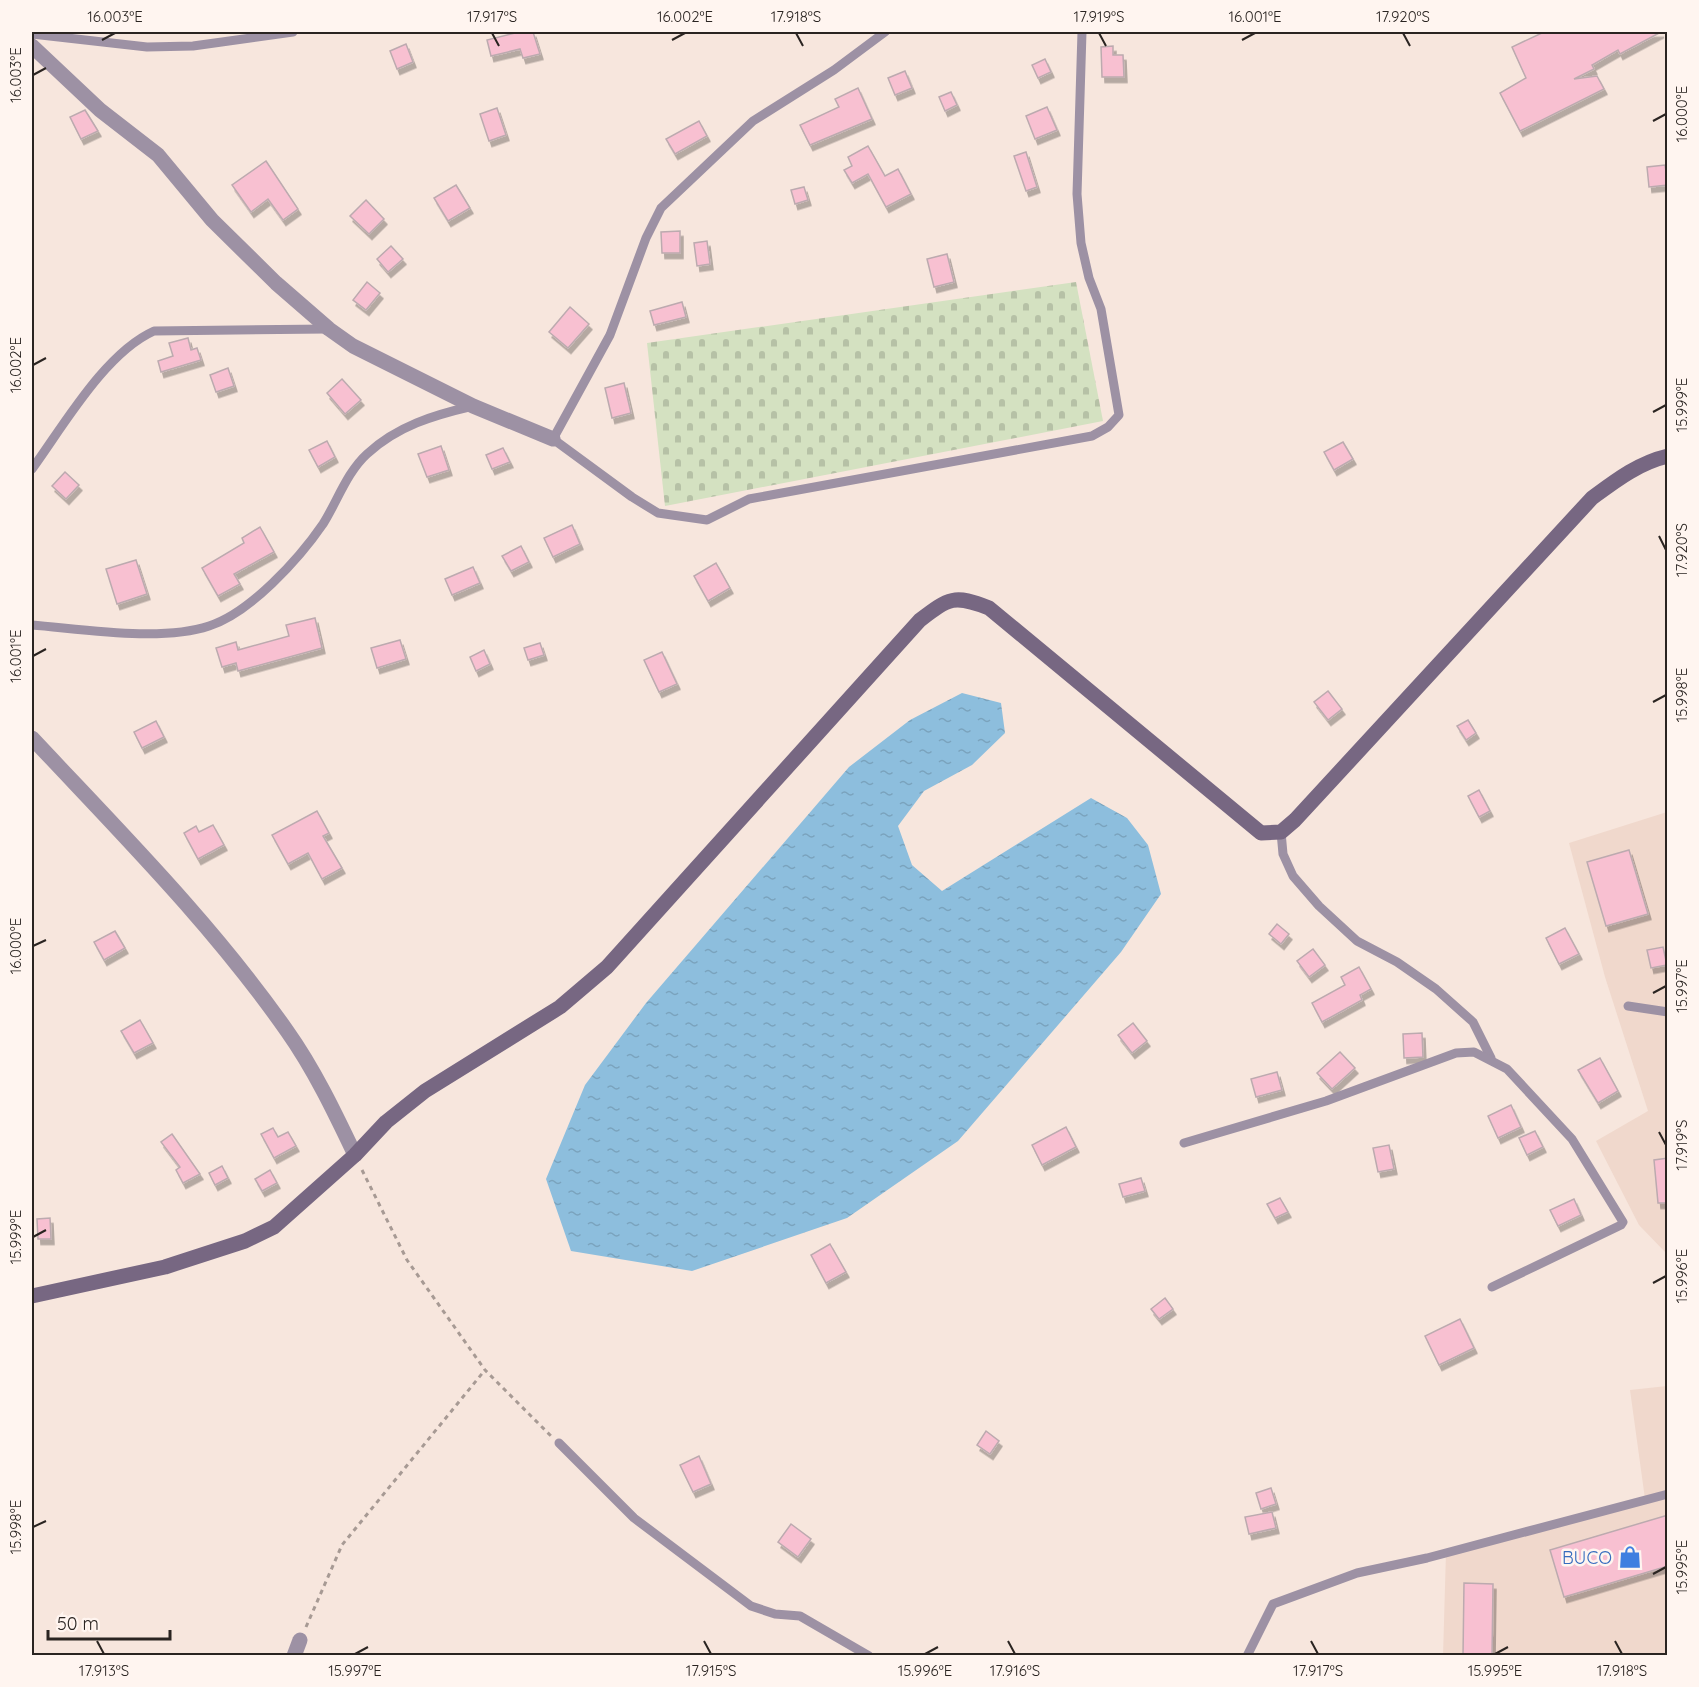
<svg xmlns="http://www.w3.org/2000/svg" width="1699" height="1687" font-family="Quicksand,sans-serif">
  <style>
    .built { fill: #f0d8cc }
    .cemetery { fill: url(#cemetery-stones) }
    .water { fill: url(#water-ripples) }
    .building { fill: #f8c0d1; stroke: #bcaaaf; stroke-width: 1.5; filter: url(#shadow) }
    .lines { fill: none; stroke-linecap: round; stroke-linejoin: round }
    .path { stroke: #a79a94; stroke-width: 3; stroke-dasharray: 4.5 4.5; stroke-linecap: butt }
    .lane { stroke: #9d91a4; stroke-width: 9 }
    .street { stroke: #9d91a4; stroke-width: 15 }
    .secondary { stroke: #776782; stroke-width: 15 }
    .ticks { fill: none; stroke: #2a2421; stroke-width: 2 }
    .labels { text-anchor: middle; dominant-baseline: central; stroke-width: 5; stroke-linejoin: round; paint-order: stroke }
    .shop-label { font-size: 18px; fill: #366cbe; stroke: #fff5f0; text-anchor: end }
    .neatline { fill: none; stroke: #2a2421; stroke-width: 2 }
    .ticks-label { font-size: 15px; text-anchor: middle; fill: #2a2421 }
  </style>
  <defs>
    <pattern id="cemetery-stones" width="16" height="16" patternUnits="userSpaceOnUse" patternTransform="scale(1.5)"><rect width="16" height="16" fill="#d4e1c1"/><path d="M2 7V4a2 2 0 0 1 4 0v3zM10 15v-3a2 2 0 0 1 4 0v3z" fill="#b6c1a6"/></pattern>
    <pattern id="water-ripples" width="26" height="14" patternUnits="userSpaceOnUse" patternTransform="scale(1.5)"><rect width="26" height="14" fill="#8dbedd"/><path d="M2 4q2-2 4 0t4 0M15 11q2-2 4 0t4 0" fill="none" stroke="#7aa3bd"/></pattern>
    <filter id="shadow"><feDropShadow dx="3" dy="5.5" stdDeviation="0" flood-color="#0004"/></filter>
  </defs>
  <rect width="100%" height="100%" fill="#f7e6dd"/>
  <!-- built -->
  <g class="built">
    <polygon points="1667,812 1667,1254 1639,1225 1596,1141 1648,1111 1605,977 1569,843"/>
    <polygon points="1667,1386 1667,1655 1443,1656 1446,1552 1645,1499 1630,1390"/>
  </g>
  <!-- cemetery -->
  <polygon class="cemetery" points="1076,282 1103,421 665,506 647,343"/>
  <!-- water -->
  <polygon class="water" points="962,693 1001,703 1005,733 972,765 924,791 898,826 912,865 942,891 1091,798 1127,818 1148,845 1161,894 1121,952 958,1141 847,1218 692,1271 571,1251 546,1179 585,1085 646,1003 849,767 910,720"/>
  <!-- building -->
  <g class="building">
    <polygon points="519,32 533,32 540,54 523,58 520,49 491,56 487,40"/>
    <polygon points="1544,32 1661,32 1620,54 1618,50 1592,65 1594,69 1574,79 1597,76 1604,89 1520,131 1500,93 1526,78 1512,47"/>
    <polygon points="406,44 413,62 397,69 390,51"/>
    <polygon points="1113,46 1113,55 1123,55 1124,77 1102,77 1101,47"/>
    <polygon points="1045,59 1051,72 1038,78 1032,65"/>
    <polygon points="905,71 912,88 895,95 888,78"/>
    <polygon points="858,88 872,119 810,145 800,125 839,107 835,99"/>
    <polygon points="951,92 957,105 945,111 939,97"/>
    <polygon points="1047,107 1057,130 1035,139 1026,116"/>
    <polygon points="497,108 506,135 489,141 480,114"/>
    <polygon points="85,110 98,131 81,139 70,117"/>
    <polygon points="699,121 707,136 675,154 666,139"/>
    <polygon points="868,146 885,176 898,169 911,194 886,207 868,174 852,183 844,170 852,166 848,157"/>
    <polygon points="1026,152 1037,187 1026,191 1014,156"/>
    <polygon points="266,161 298,209 283,220 268,199 251,212 232,185"/>
    <polygon points="1665,165 1668,185 1649,187 1647,167"/>
    <polygon points="456,185 470,208 448,221 434,198"/>
    <polygon points="804,187 808,200 795,204 791,190"/>
    <polygon points="366,200 384,219 369,234 350,216"/>
    <polygon points="680,231 680,253 662,253 661,232"/>
    <polygon points="707,241 710,264 697,266 694,243"/>
    <polygon points="391,246 403,259 388,272 377,259"/>
    <polygon points="947,254 954,282 934,287 927,259"/>
    <polygon points="367,282 380,293 366,310 353,300"/>
    <polygon points="682,302 686,317 654,325 650,311"/>
    <polygon points="570,307 589,324 568,348 549,332"/>
    <polygon points="188,338 191,350 197,348 201,360 161,372 158,361 173,356 169,343"/>
    <polygon points="228,368 234,386 216,392 210,375"/>
    <polygon points="342,379 361,400 345,414 327,393"/>
    <polygon points="624,383 631,413 612,418 605,388"/>
    <polygon points="327,441 335,457 318,467 309,450"/>
    <polygon points="1343,442 1353,459 1334,470 1324,452"/>
    <polygon points="441,446 449,470 427,477 418,454"/>
    <polygon points="503,448 510,462 492,469 486,455"/>
    <polygon points="65,472 79,485 66,499 52,486"/>
    <polygon points="572,525 580,544 553,557 544,538"/>
    <polygon points="260,527 274,552 234,574 240,584 218,596 202,568 244,543 242,538"/>
    <polygon points="521,546 529,562 511,571 502,556"/>
    <polygon points="136,560 147,594 117,604 106,569"/>
    <polygon points="716,563 730,588 708,601 694,576"/>
    <polygon points="473,567 480,583 452,595 445,579"/>
    <polygon points="315,618 322,648 238,671 236,663 222,667 216,648 236,642 238,650 289,636 286,625"/>
    <polygon points="400,640 406,659 377,668 371,648"/>
    <polygon points="540,643 544,655 528,660 524,648"/>
    <polygon points="484,650 490,664 476,671 470,657"/>
    <polygon points="662,652 677,684 659,692 644,660"/>
    <polygon points="1328,691 1342,709 1328,720 1314,702"/>
    <polygon points="1468,720 1476,733 1466,740 1457,726"/>
    <polygon points="156,721 164,737 142,748 134,732"/>
    <polygon points="1479,790 1490,811 1479,817 1468,796"/>
    <polygon points="317,811 329,833 323,836 342,868 322,879 308,853 288,864 272,835"/>
    <polygon points="213,825 224,845 198,859 184,833 196,826 199,832"/>
    <polygon points="1629,850 1648,914 1606,926 1587,862"/>
    <polygon points="1277,924 1289,934 1281,944 1269,934"/>
    <polygon points="1565,928 1579,954 1559,964 1546,938"/>
    <polygon points="115,931 125,948 104,960 94,942"/>
    <polygon points="1663,947 1667,965 1651,968 1647,950"/>
    <polygon points="1313,949 1325,965 1309,977 1297,961"/>
    <polygon points="1359,967 1371,989 1360,995 1362,1000 1322,1022 1312,1003 1345,985 1341,977"/>
    <polygon points="140,1020 153,1043 134,1053 121,1031"/>
    <polygon points="1133,1023 1147,1041 1132,1053 1118,1035"/>
    <polygon points="1422,1033 1423,1057 1404,1058 1403,1034"/>
    <polygon points="1340,1052 1355,1068 1332,1089 1317,1073"/>
    <polygon points="1600,1058 1618,1091 1598,1103 1578,1070"/>
    <polygon points="1277,1072 1282,1090 1256,1097 1251,1079"/>
    <polygon points="1511,1105 1521,1127 1498,1138 1488,1116"/>
    <polygon points="1066,1127 1076,1147 1042,1165 1032,1145"/>
    <polygon points="273,1128 278,1137 288,1132 296,1146 274,1158 261,1134"/>
    <polygon points="1535,1131 1543,1147 1527,1155 1519,1138"/>
    <polygon points="172,1134 200,1174 183,1183 176,1170 180,1167 161,1142"/>
    <polygon points="1389,1145 1394,1169 1378,1172 1373,1148"/>
    <polygon points="1668,1158 1668,1203 1658,1203 1654,1160"/>
    <polygon points="222,1166 228,1178 215,1185 209,1173"/>
    <polygon points="270,1170 277,1183 262,1191 255,1179"/>
    <polygon points="1141,1178 1145,1191 1123,1197 1119,1184"/>
    <polygon points="1280,1198 1288,1212 1275,1218 1267,1204"/>
    <polygon points="1574,1199 1581,1215 1558,1226 1550,1210"/>
    <polygon points="50,1218 51,1239 38,1239 37,1219"/>
    <polygon points="830,1244 846,1272 826,1283 811,1255"/>
    <polygon points="1165,1298 1173,1309 1159,1319 1151,1309"/>
    <polygon points="1460,1319 1474,1348 1439,1365 1425,1336"/>
    <polygon points="986,1431 999,1441 990,1454 977,1445"/>
    <polygon points="699,1456 711,1484 693,1492 680,1465"/>
    <polygon points="1271,1488 1276,1504 1261,1509 1256,1493"/>
    <polygon points="1272,1512 1276,1528 1249,1534 1245,1517"/>
    <polygon points="1668,1515 1668,1566 1564,1597 1550,1550"/>
    <polygon points="791,1524 811,1539 798,1557 778,1542"/>
    <polygon points="1464,1583 1493,1584 1492,1656 1463,1656"/>
  </g>
  <g class="lines">
    <!-- path -->
    <g class="path">
      <polyline points="362,1170 407,1260 485,1370 551,1436"/>
      <polyline points="306,1627 342,1545 485,1370"/>
    </g>
    <!-- lane -->
    <g class="lane">
      <polyline points="885,32 834,70 753,121 661,208 646,238 610,335 553,439 632,497 658,513 707,520 749,499 1092,436 1108,427 1119,415 1101,309 1089,278 1081,243 1077,194 1082,32"/>
      <polyline points="32,34 147,47 193,46 293,32"/>
      <path d="M32 469C64 425 105 353 154 331L328 329"/>
      <path d="M32 625C82 629 161 642 209 626 250 613 299 559 323 524 337 502 347 472 367 454 397 426 434 415 473 406"/>
      <polyline points="1281,832 1283,854 1293,876 1319,906 1357,941 1397,962 1436,989 1473,1022 1491,1058"/>
      <polyline points="1628,1006 1668,1012"/>
      <polyline points="1184,1143 1326,1101 1456,1053 1474,1052 1507,1069 1572,1139 1623,1222 1621,1225 1492,1287"/>
      <polyline points="559,1443 634,1518 751,1606 775,1614 800,1616 869,1656"/>
      <polyline points="1247,1656 1273,1604 1357,1573 1427,1558 1668,1494"/>
    </g>
    <!-- street -->
    <g class="street">
      <polyline points="32,46 100,110 158,155 212,220 276,283 329,329 353,346 473,406 553,439"/>
      <path d="M32 738C120 832 213 925 287 1031 314 1069 335 1113 355 1155"/>
      <polyline points="294,1656 300,1640"/>
    </g>
    <!-- secondary -->
    <path class="secondary" d="M32 1296 165 1267 245 1241 274 1227 355 1155 386 1122 425 1091 560 1007 607 967 920 620C949 598 954 594 989 608L1261 833 1281 832 1295 820 1592 498C1615 481 1638 463 1668 456"/>
  </g>
  <!-- ticks -->
  <path class="ticks" d="M492 33 499 46M796 33 803 46M1099 33 1106 46M1403 33 1410 46M102 40 115 33M672 40 685 33M1242 40 1255 33M33 75 46 68M1653 121 1666 114M33 365 46 358M1653 412 1666 405M1659 536 1666 550M33 656 46 649M1653 702 1666 695M33 946 46 940M1653 993 1666 986M1659 1132 1666 1145M33 1237 46 1230M1653 1283 1666 1276M33 1527 46 1521M1653 1574 1666 1567M97 1641 104 1654M704 1641 711 1654M1008 1641 1015 1654M1311 1641 1318 1654M1615 1641 1622 1654M355 1654 368 1647M925 1654 938 1647M1495 1654 1508 1647"/>
  <!-- icons -->
  <defs>
    <g id="shop-bare" transform="scale(1.8)"><path d="M-5-2.5h2.3a2.7 3.5 0 0 1 5.4 0H5L5.5 6h-11ZM-1.5-2.5h3a1.5 2.3 0 0 0-3 0Z" fill="#3f7fe0" stroke="#fff5f0" stroke-width="2.5" paint-order="stroke"/></g>
  </defs>
  <g fill-rule="evenodd">
    <use href="#shop-bare" x="1630" y="1557"/>
  </g>
  <g class="labels">
    <!-- shop labels -->
    <g class="shop-label">
      <text x="1612" y="1557">BUCO</text>
    </g>
  </g>
  <!-- border -->
  <rect width="1699" height="1687" fill="none" stroke="#fff5f0" stroke-width="66"/>
  <!-- scale -->
  <path d="M48 1630v9h122v-9" fill="none" stroke="#2a2421" stroke-width="3"/>
  <text x="57" y="1630" font-size="18" fill="#2a2421" stroke="#fff5f0" stroke-width="4.5" paint-order="stroke">50 m</text>
  <rect x="33" y="33" width="1633" height="1621" class="neatline"/>
  <g class="ticks-label">
    <text x="115" y="22">16.003°E</text>
    <text x="492" y="22">17.917°S</text>
    <text x="685" y="22">16.002°E</text>
    <text x="796" y="22">17.918°S</text>
    <text x="1099" y="22">17.919°S</text>
    <text x="1255" y="22">16.001°E</text>
    <text x="1403" y="22">17.920°S</text>
    <text transform="translate(16 75) rotate(-90)" y="5">16.003°E</text>
    <text transform="translate(1682 114) rotate(-90)" y="5">16.000°E</text>
    <text transform="translate(16 365) rotate(-90)" y="5">16.002°E</text>
    <text transform="translate(1682 405) rotate(-90)" y="5">15.999°E</text>
    <text transform="translate(1682 550) rotate(-90)" y="5">17.920°S</text>
    <text transform="translate(16 656) rotate(-90)" y="5">16.001°E</text>
    <text transform="translate(1682 695) rotate(-90)" y="5">15.998°E</text>
    <text transform="translate(16 946) rotate(-90)" y="5">16.000°E</text>
    <text transform="translate(1682 986) rotate(-90)" y="5">15.997°E</text>
    <text transform="translate(1682 1145) rotate(-90)" y="5">17.919°S</text>
    <text transform="translate(16 1237) rotate(-90)" y="5">15.999°E</text>
    <text transform="translate(1682 1276) rotate(-90)" y="5">15.996°E</text>
    <text transform="translate(16 1527) rotate(-90)" y="5">15.998°E</text>
    <text transform="translate(1682 1567) rotate(-90)" y="5">15.995°E</text>
    <text x="104" y="1676">17.913°S</text>
    <text x="355" y="1676">15.997°E</text>
    <text x="711" y="1676">17.915°S</text>
    <text x="925" y="1676">15.996°E</text>
    <text x="1015" y="1676">17.916°S</text>
    <text x="1318" y="1676">17.917°S</text>
    <text x="1495" y="1676">15.995°E</text>
    <text x="1622" y="1676">17.918°S</text>
  </g>
</svg>
